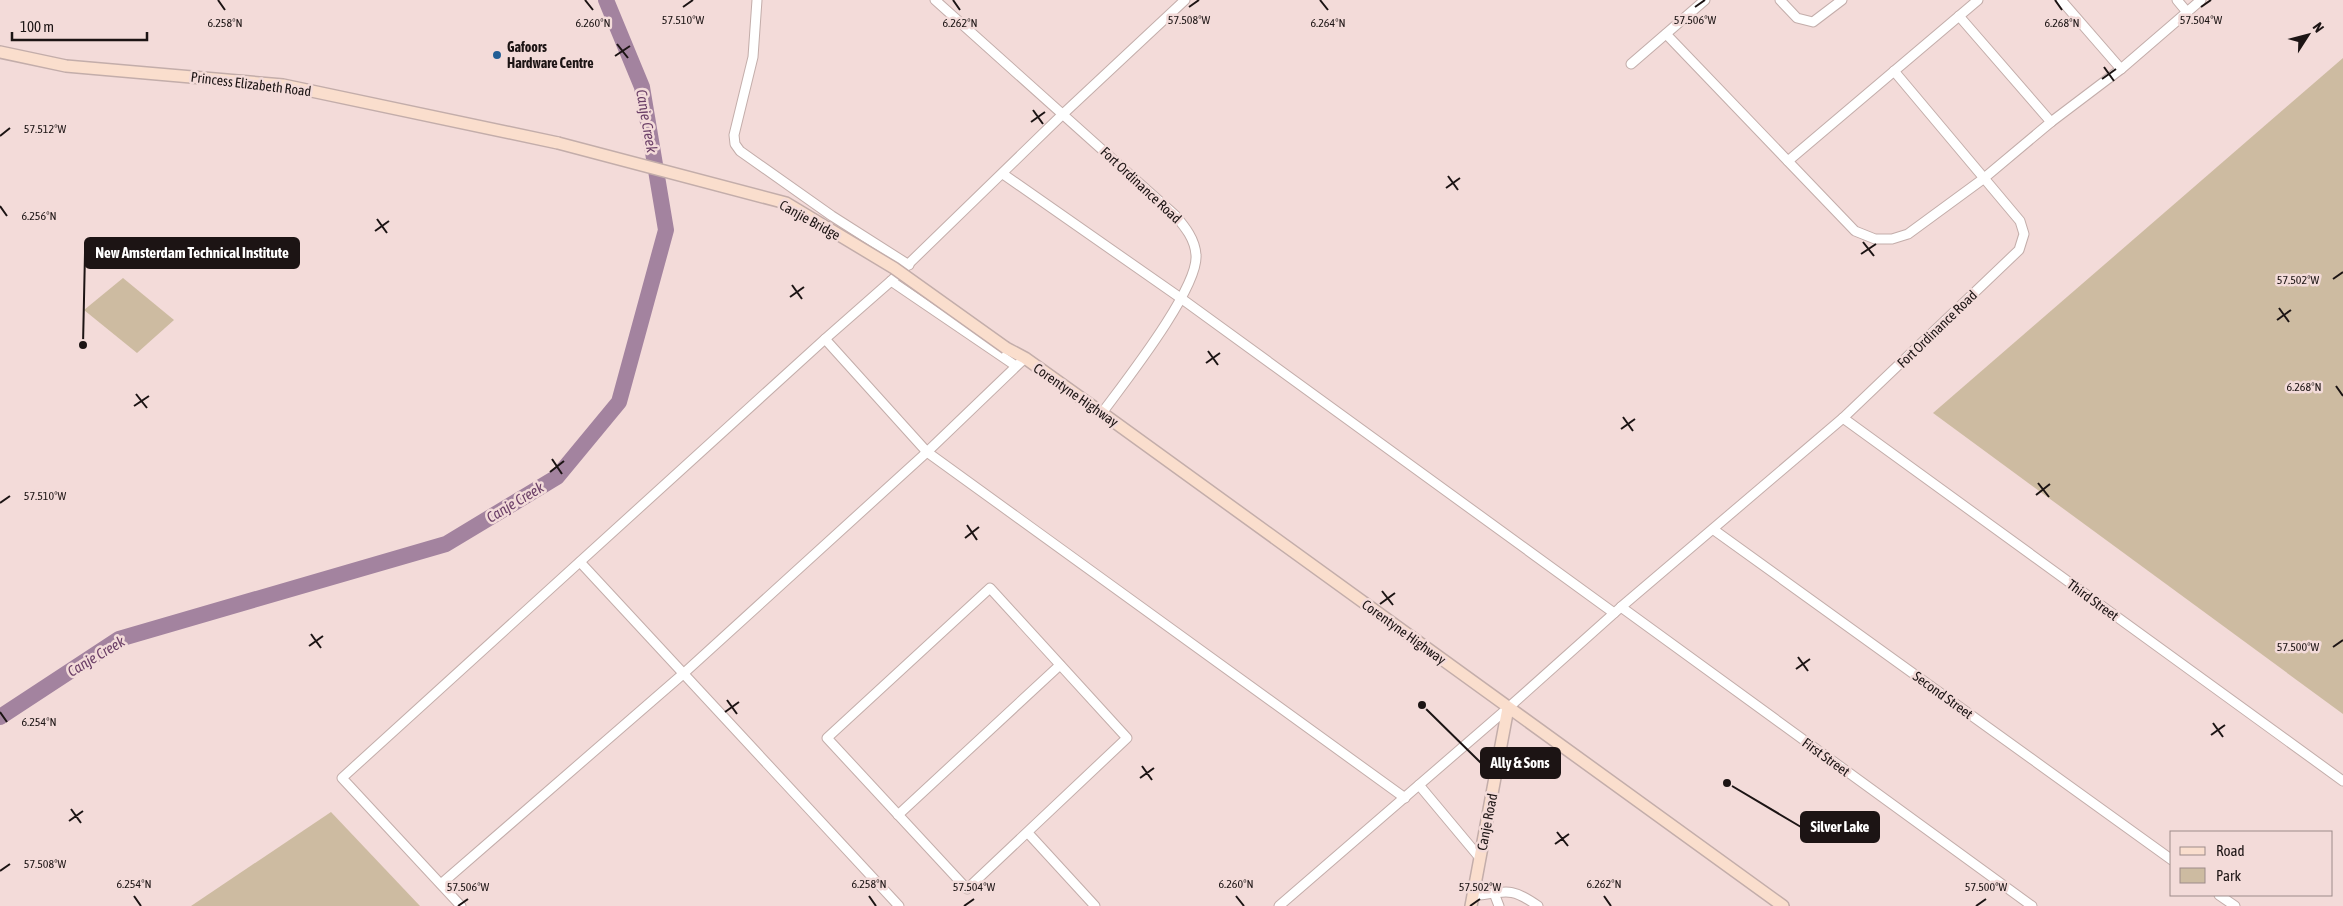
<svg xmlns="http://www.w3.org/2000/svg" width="2343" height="906" font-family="'Asap Condensed',sans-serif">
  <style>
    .green { fill: #cdbba1 }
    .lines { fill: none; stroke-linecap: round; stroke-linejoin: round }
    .river { stroke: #a3839f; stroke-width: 16 }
    .street-casing { stroke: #c3adaa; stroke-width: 11 }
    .secondary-casing { stroke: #c3adaa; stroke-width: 14 }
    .street { stroke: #fff; stroke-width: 9 }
    .secondary { stroke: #fadecd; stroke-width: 11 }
    .secondary-bridge-casing { stroke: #c3adaa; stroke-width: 14; stroke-linecap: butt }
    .secondary-bridge { stroke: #fadecd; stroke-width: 11 }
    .ticks { fill: none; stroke: #1c1414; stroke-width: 2 }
    .poi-dot { fill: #235e95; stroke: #f3dbd9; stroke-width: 2 }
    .labels { text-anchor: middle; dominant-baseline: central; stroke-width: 5; stroke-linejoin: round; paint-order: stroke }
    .poi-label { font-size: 14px; font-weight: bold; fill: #1c1414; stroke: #f3dbd9; text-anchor: start }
    .street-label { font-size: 14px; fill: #1c1414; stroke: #f3dbd9 }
    .water-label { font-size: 15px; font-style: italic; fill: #6b3f67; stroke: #f3dbd9 }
    .ticks-label { font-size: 12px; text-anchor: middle; fill: #1c1414; stroke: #f3dbd9; stroke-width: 5; stroke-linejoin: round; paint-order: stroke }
    .leader { fill: none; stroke: #1c1414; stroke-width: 2 }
    .callout-dot { fill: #1c1414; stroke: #f3dbd9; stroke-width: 2 }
    .callout { fill: #1c1414; stroke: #1c1414; stroke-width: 2 }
    .callout-label { font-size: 15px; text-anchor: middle; font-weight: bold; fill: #fff }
  </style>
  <rect width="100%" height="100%" fill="#f3dbd9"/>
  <!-- green -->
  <g class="green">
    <polygon points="2343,58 2343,714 1933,413"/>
    <polygon points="123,278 174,320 137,353 84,310"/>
    <polygon points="331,812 420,906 191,906"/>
  </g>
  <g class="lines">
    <!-- river -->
    <polyline class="river" points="0,717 119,639 446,544 557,477 619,402 666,230 642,87 606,0"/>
    <!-- street casing -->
    <g class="street-casing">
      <g id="street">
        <polyline points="757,0 753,57 734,135 735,144 740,151 832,216 909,265"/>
        <path d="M935 0 1175 215C1185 227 1195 239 1196 255 1199 288 1124 383 1102 413"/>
        <polyline points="1780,0 1797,18 1813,22 1842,0"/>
        <polyline points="2061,0 2121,69"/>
        <polyline points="2177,0 2187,12"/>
        <polyline points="1959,16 2051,122"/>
        <polyline points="1666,34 1855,231 1875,239 1892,239 1908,234 1983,179 2051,122 2121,69 2201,0"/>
        <polyline points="1631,64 1705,0"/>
        <polyline points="1788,161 1978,0"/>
        <polyline points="1003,174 1182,299 1614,613"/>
        <polyline points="891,281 1016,366"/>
        <polyline points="825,339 927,452 1405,798"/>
        <polyline points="1843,418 2343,781"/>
        <polyline points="1714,530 2172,860"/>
        <polyline points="580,562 899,906"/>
        <polygon points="990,588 1127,738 967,889 827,738"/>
        <polyline points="1621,607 2032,906"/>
        <polyline points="1419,785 1480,858"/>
        <polyline points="898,815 1060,665"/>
        <polyline points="1028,833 1095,906"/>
        <polyline points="441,884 683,674 927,452 1025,358"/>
        <polyline points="1494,893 1499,906"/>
        <polyline points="2219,895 2235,906"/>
        <path d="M1473 896C1506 892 1510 886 1538 906"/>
        <polyline points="461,906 342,778 825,339 891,281 1063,114 1185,0"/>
        <polyline points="1279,906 1508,708 1621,607 1843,418 2019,250 2024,234 2020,221 1894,71"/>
      </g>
    </g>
    <!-- secondary casing -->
    <g class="secondary-casing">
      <g id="secondary">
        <polyline points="0,52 66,66 283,85 558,143"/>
        <polyline points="1006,348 1025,358 1102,413 1783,906"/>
        <polyline points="1471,906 1508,708"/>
      </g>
    </g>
    <!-- street -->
    <use href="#street" class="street"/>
    <!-- secondary -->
    <use href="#secondary" class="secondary"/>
    <!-- secondary-bridge casing -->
    <g class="secondary-bridge-casing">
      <polyline id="secondary-bridge" points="558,143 786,203 894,268 1006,348"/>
    </g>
    <!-- secondary-bridge -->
    <use href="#secondary-bridge" class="secondary-bridge"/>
  </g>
  <!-- ticks -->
  <path class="ticks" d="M218 0 225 10M585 0 593 10M953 0 960 10M1320 0 1328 10M2055 0 2062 10M683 7 693 0M1189 7 1199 0M1695 7 1705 0M2201 7 2211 0M617 44 628 58M615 56 630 46M2104 67 2114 81M2102 79 2116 69M1033 110 1043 124M1031 122 1045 112M0 136 10 128M1448 176 1458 190M1446 188 1460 178M0 206 7 216M377 219 387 233M375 231 389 221M1863 242 1874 256M1861 254 1876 244M2333 279 2343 272M792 285 802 299M790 297 804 287M2279 308 2289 322M2277 320 2291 310M1208 351 1218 365M1206 363 1220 353M2336 386 2343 396M136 394 147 408M134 406 149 396M1623 417 1633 431M1621 429 1635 419M552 459 562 474M550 472 564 461M2038 483 2049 497M2036 495 2050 484M0 503 10 496M967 525 977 540M965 538 979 527M1382 591 1393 605M1380 604 1395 593M311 634 321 648M309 646 323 636M2333 647 2343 640M1798 657 1808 671M1796 669 1810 659M727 700 737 714M0 712 7 722M725 712 739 702M2213 723 2223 737M2211 735 2225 725M1142 766 1152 780M1140 778 1154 768M71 809 81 823M69 821 83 811M1557 832 1568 846M1555 844 1569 834M0 871 10 864M134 896 141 906M869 896 876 906M1236 896 1244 906M1604 896 1611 906M458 906 468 899M964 906 974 899M1470 906 1480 899M1976 906 1986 899"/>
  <!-- markers -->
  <circle class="poi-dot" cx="497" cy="55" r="5"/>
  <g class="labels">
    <!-- poi labels -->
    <g class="poi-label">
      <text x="507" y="47">Gafoors<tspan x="507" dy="16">Hardware Centre</tspan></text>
    </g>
    <!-- street labels -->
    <g class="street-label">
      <text transform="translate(251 84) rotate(7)">Princess Elizabeth Road</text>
      <text transform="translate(1141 185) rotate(43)">Fort Ordinance Road</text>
      <text transform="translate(810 220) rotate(29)">Canjie Bridge</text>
      <text transform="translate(1937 329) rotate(-44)">Fort Ordinance Road</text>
      <text transform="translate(1076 395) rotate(35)">Corentyne Highway</text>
      <text transform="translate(2093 600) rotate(36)">Third Street</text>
      <text transform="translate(1404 632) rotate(36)">Corentyne Highway</text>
      <text transform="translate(1943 695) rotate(36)">Second Street</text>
      <text transform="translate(1826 757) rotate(36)">First Street</text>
      <text transform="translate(1487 822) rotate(-79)">Canje Road</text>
    </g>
    <!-- water labels -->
    <g class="water-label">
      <text transform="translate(647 121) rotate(80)">Canje Creek</text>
      <text transform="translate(515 502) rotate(-31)">Canje Creek</text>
      <text transform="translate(96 656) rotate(-31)">Canje Creek</text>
    </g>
  </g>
  <g class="ticks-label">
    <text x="683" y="24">57.510°W</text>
    <text x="2201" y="24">57.504°W</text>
    <text x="1189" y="24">57.508°W</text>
    <text x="1695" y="24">57.506°W</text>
    <text x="225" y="27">6.258°N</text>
    <text x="593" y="27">6.260°N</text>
    <text x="960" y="27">6.262°N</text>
    <text x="1328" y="27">6.264°N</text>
    <text x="2062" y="27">6.268°N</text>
    <text x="45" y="133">57.512°W</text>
    <text x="39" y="220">6.256°N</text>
    <text x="2298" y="284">57.502°W</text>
    <text x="2304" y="391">6.268°N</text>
    <text x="45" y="500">57.510°W</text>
    <text x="2298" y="651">57.500°W</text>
    <text x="39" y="726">6.254°N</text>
    <text x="45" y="868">57.508°W</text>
    <text x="134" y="888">6.254°N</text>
    <text x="869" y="888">6.258°N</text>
    <text x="1236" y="888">6.260°N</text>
    <text x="1604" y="888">6.262°N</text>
    <text x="468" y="891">57.506°W</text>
    <text x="974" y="891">57.504°W</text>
    <text x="1480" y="891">57.502°W</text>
    <text x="1986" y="891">57.500°W</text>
  </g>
  <!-- callouts -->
  <path class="leader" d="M83 345L85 253M1422 705L1481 763M1727 783L1801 827"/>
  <g class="callout-dot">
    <circle cx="83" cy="345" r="5"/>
    <circle cx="1422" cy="705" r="5"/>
    <circle cx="1727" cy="783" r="5"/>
  </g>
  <g class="callout">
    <rect x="85" y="238" width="214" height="30" rx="5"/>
    <rect x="1481" y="748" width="79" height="30" rx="5"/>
    <rect x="1801" y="812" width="78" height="30" rx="5"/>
  </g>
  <g class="callout-label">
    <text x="192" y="258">New Amsterdam Technical Institute</text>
    <text x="1520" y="768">Ally &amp; Sons</text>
    <text x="1840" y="832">Silver Lake</text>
  </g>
  <!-- legend -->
  <rect x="2170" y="831" width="162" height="65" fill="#f3dbd9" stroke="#9d8b8a"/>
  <rect x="2180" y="847" width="25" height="8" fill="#fadecd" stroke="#9d8b8a"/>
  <text x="2216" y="856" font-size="15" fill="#1c1414">Road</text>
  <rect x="2180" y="868" width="25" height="15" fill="#cdbba1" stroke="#9d8b8a"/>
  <text x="2216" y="881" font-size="15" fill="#1c1414">Park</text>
  <!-- north arrow -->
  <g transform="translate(2308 35) rotate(54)" stroke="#f3dbd9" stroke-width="4" paint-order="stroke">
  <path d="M0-4L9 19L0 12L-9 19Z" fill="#1c1414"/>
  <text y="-8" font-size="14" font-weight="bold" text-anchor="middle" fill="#1c1414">N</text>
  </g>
  <!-- scale -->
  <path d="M12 32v8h135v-8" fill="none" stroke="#1c1414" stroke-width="2.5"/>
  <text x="20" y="32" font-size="15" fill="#1c1414" stroke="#f3dbd9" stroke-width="4" paint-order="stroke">100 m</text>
</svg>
